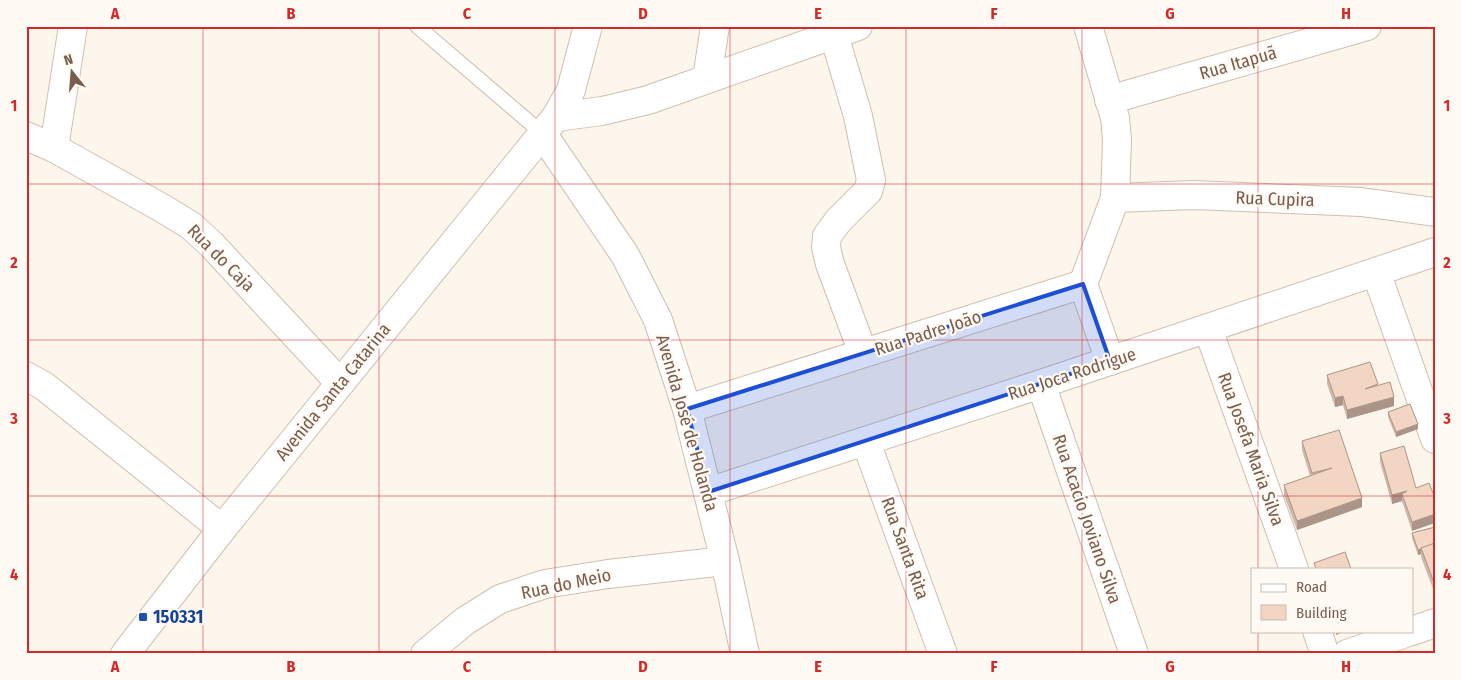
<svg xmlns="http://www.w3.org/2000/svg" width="1461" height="680" font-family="'Fira Sans Condensed',sans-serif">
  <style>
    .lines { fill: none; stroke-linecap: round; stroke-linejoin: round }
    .service-casing { stroke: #d1beb0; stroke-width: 16 }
    .minor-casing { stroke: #d1beb0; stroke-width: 30 }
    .service { stroke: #fff; stroke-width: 14 }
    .minor { stroke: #fff; stroke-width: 28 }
    .wall { fill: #d1b7a8 }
    .shaded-wall { fill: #aa9588 }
    .building { fill: #f3d5c3; stroke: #aa9588 }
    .marked { fill: #1d4ed8; fill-opacity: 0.2; stroke: #1d4ed8; stroke-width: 4; stroke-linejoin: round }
    .grid { fill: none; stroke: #d62828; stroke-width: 1; stroke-opacity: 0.55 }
    .transit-dot { fill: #1a4fb4; stroke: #fffaf3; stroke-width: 2 }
    .labels { text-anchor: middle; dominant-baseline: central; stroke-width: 4.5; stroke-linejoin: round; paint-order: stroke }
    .street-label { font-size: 18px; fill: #7a5c4d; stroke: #fffaf3 }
    .transit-label { font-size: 18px; font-weight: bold; fill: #164399; stroke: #fffaf3; text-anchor: start }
    .neatline { fill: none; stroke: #d62828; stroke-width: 2 }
    .grid-label { font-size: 16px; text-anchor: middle; font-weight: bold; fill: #d62828 }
  </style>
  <rect width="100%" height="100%" fill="#fdf6ec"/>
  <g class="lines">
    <!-- service casing -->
    <g class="service-casing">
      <polyline id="service" points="417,26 542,133"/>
    </g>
    <!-- minor casing -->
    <g class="minor-casing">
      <g id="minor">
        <polyline points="834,35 858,116 871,180 868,191 838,221 827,236 826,247 830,264 863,353"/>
        <polyline points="707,79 715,26"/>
        <polyline points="1109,100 1367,26"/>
        <polyline points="556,117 602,111 648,100 858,26"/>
        <polyline points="542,133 625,255 658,320 687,409 725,561 745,654"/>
        <polyline points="26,136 54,148 162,208 190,225 211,244 340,383"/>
        <polyline points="54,148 73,26"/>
        <polyline points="1115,198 1194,195 1361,202 1435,212"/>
        <polyline points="1376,272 1435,439"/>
        <polyline points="1083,284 1115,198 1117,140 1115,118 1088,26"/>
        <polyline points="1083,284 1110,361"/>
        <polyline points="1208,329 1294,569"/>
        <polyline points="26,376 44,386 222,529"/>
        <polyline points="1041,384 1134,654"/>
        <polyline points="687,409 1083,284"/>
        <polyline points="866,442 943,654"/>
        <polyline points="708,492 1041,384 1435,252"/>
        <polyline points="1317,631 1325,654"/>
        <polyline points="1412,631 1435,623"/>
        <polyline points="125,654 222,529 556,117 571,90 588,26"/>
        <polyline points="425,654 465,621 500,599 545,584 608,574 725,561"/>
        <polyline points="1347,654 1411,631"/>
      </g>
    </g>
    <!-- service -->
    <use href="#service" class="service"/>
    <!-- minor -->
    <use href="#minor" class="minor"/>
  </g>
  <!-- wall -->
  <g class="wall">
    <polygon points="1327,375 1378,386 1394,406 1347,419 1343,405 1335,407 1327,384"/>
    <polygon points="1388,412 1418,429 1396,437 1388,417"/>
    <polygon points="1302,441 1362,507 1297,530 1284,495 1284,485 1310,476 1302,450"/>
    <polygon points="1380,453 1416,488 1412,531 1402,501 1392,504 1380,462"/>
    <polygon points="1435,527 1435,594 1421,557 1421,554 1418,555 1412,538 1412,533"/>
  </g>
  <!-- shaded-wall -->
  <g class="shaded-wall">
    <polygon points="1343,396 1343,405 1335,407 1335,398"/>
    <polygon points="1394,397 1394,406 1347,419 1347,410"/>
    <polygon points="1418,424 1418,429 1396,437 1396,432"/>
    <polygon points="1407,491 1402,494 1402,501 1392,504 1392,495"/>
    <polygon points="1362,498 1362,507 1297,530 1297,521"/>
    <polygon points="1435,514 1435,523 1412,531 1412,522"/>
    <polygon points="1421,549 1421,554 1418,555 1418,550"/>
    <polygon points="1336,631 1345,631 1336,635"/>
  </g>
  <!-- building -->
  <g class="building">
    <polygon points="1370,362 1378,384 1365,389 1390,382 1394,397 1347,410 1343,396 1335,398 1327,375"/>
    <polygon points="1410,404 1418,424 1396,432 1388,412"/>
    <polygon points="1339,430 1362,498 1297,521 1284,485 1332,468 1312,473 1302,441"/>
    <polygon points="1404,446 1416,488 1429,483 1435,498 1435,514 1412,522 1402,494 1407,491 1392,495 1380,453"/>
    <polygon points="1435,527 1435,543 1418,550 1412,533"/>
    <polygon points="1435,543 1435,585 1421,548"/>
    <polygon points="1345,552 1351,569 1316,569 1314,563"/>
  </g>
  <!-- marked area -->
  <path class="marked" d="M1083 284 1110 361 708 492 687 409Z"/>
  <!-- grid -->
  <path class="grid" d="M203 26V654M379 26V654M555 26V654M730 26V654M906 26V654M1082 26V654M1258 26V569M26 184H1435M26 340H1435M26 496H1435M1258 631V654"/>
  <!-- markers -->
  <rect class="transit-dot" x="138" y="612" width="10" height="10" rx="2.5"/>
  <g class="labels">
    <!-- street labels -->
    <g class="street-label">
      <text transform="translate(1238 63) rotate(-16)">Rua Itapuã</text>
      <text transform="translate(1275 199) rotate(2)">Rua Cupira</text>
      <text transform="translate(221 258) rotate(45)">Rua do Caja</text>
      <text transform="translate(928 333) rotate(-18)">Rua Padre João</text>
      <text transform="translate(1072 374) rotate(-18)">Rua Joca Rodrigue</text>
      <text transform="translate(333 392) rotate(-51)">Avenida Santa Catarina</text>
      <text transform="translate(687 423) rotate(74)">Avenida José de Holanda</text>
      <text transform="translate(1251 449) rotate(70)">Rua Josefa Maria Silva</text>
      <text transform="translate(1087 519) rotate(71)">Rua Acacio Joviano Silva</text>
      <text transform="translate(905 548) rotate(70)">Rua Santa Rita</text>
      <text transform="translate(566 584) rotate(-12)">Rua do Meio</text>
    </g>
    <!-- transit labels -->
    <g class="transit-label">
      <text x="153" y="617">150331</text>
    </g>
  </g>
  <!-- border -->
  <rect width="1461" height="680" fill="none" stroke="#fffaf3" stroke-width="55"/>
  <!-- legend -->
  <rect x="1251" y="568" width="162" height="65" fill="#fffaf3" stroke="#cabbb1"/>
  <rect x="1261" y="584" width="25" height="8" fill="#ffffff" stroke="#cabbb1"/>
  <text x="1296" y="592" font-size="15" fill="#7a5c4d">Road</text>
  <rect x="1261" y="605" width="25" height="15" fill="#f3d5c3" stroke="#cabbb1"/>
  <text x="1296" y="618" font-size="15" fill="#7a5c4d">Building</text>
  <!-- north arrow -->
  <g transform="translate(72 72) rotate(343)" stroke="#fffaf3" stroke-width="4" paint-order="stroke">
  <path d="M0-4L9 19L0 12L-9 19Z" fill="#7a5c4d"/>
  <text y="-8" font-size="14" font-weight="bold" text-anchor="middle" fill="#7a5c4d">N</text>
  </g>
  <rect x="28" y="28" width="1406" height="624" class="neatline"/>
  <g class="grid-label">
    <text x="115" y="19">A</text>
    <text x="291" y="19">B</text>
    <text x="467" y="19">C</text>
    <text x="643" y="19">D</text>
    <text x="818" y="19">E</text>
    <text x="994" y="19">F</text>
    <text x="1170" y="19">G</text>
    <text x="1346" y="19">H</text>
    <text x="14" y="111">1</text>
    <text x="1447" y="111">1</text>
    <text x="14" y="268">2</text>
    <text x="1447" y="268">2</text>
    <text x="14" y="424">3</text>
    <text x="1447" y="424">3</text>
    <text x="14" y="580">4</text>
    <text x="1447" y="580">4</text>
    <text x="115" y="672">A</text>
    <text x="291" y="672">B</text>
    <text x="467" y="672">C</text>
    <text x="643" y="672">D</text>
    <text x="818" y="672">E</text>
    <text x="994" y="672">F</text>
    <text x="1170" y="672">G</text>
    <text x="1346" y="672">H</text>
  </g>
</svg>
